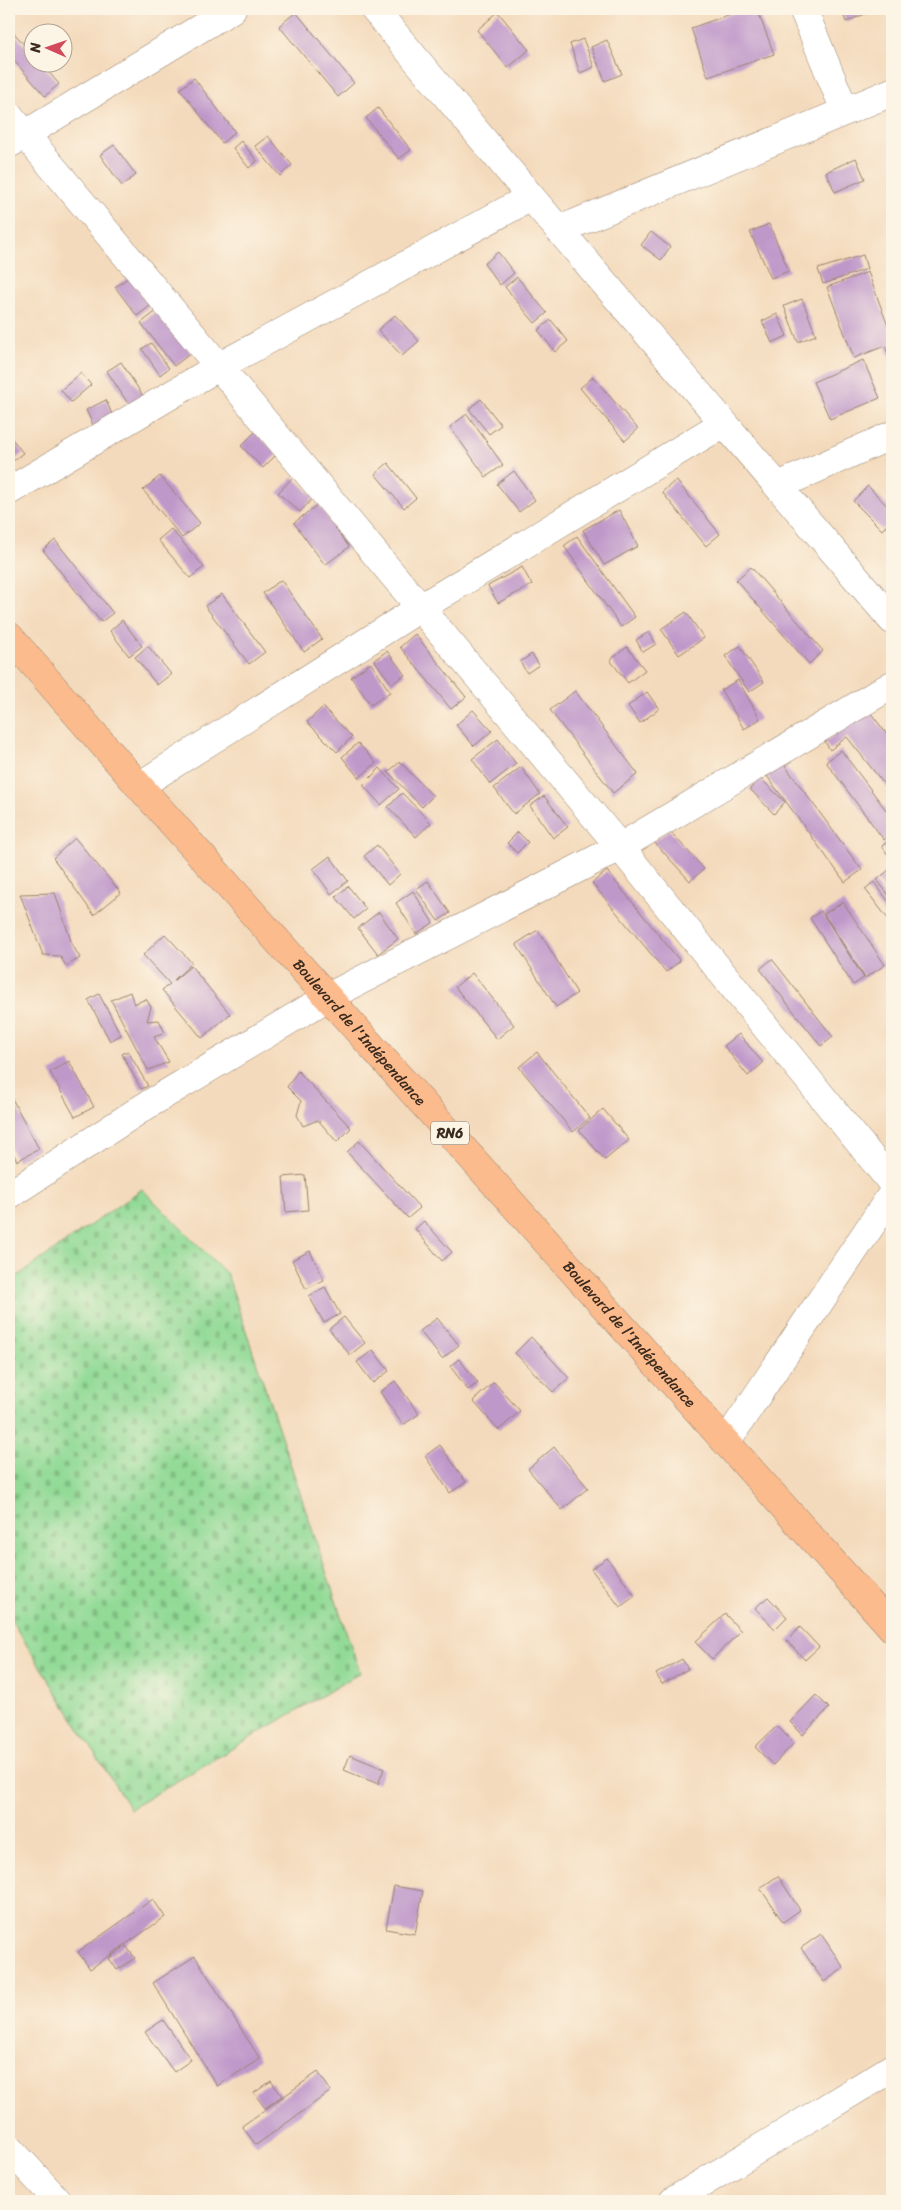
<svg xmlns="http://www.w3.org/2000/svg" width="901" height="2210" font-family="Sriracha,sans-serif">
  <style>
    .cemetery { fill: url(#cemetery-stones); stroke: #66825a }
    .building { fill: #bf98ca }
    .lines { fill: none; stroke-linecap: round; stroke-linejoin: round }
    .minor-casing { stroke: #98826d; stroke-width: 29 }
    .highway-casing { stroke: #98826d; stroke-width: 29 }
    .minor { stroke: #fff; stroke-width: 28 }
    .highway { stroke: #fbbb8d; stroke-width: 28 }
    .labels { text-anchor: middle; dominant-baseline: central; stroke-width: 5; stroke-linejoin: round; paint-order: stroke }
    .shield { fill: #fcf5e5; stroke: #75675a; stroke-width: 1 }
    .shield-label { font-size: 14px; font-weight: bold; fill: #3b2a1e }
    .street-label { font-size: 15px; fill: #3b2a1e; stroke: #fcf5e5 }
  </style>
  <defs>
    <pattern id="cemetery-stones" width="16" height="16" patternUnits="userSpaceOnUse" patternTransform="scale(1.25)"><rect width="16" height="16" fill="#92da96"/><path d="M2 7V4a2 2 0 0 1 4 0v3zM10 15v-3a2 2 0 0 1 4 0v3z" fill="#7fbb81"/></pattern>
  </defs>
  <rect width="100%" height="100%" fill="#fcf5e5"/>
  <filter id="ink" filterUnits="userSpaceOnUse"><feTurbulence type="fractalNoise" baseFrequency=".02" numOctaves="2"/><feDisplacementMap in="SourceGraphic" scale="10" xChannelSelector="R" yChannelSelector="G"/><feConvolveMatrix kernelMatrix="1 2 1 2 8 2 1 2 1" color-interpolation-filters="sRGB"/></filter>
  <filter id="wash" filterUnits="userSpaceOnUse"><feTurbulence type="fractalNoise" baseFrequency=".0096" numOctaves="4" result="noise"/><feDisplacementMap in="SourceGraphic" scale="20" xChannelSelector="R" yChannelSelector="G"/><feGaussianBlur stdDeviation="1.12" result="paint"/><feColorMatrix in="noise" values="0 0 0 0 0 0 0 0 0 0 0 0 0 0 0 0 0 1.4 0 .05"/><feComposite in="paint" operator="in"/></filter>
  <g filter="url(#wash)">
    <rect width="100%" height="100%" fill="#f4dabc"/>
    <!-- cemetery -->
    <polygon class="cemetery" points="142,1189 227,1274 360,1673 130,1809 9,1617 9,1282"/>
    <g id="blocks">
      <!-- building -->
      <g class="building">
        <polygon points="745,9 757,9 774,54 708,77 691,28"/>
        <polygon points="841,9 866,9 867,13 846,22"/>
        <polygon points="296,12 354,83 338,97 279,26"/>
        <polygon points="498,12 529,50 508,68 477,30"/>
        <polygon points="9,27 32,54 32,62 40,62 59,84 45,96 9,55"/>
        <polygon points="583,39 594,67 580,73 570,44"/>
        <polygon points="607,40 622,74 605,81 591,47"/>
        <polygon points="194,78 235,132 222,143 180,89"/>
        <polygon points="378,108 411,150 399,159 366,118"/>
        <polygon points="268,136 292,165 280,176 255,146"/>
        <polygon points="241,141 257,161 249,168 233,148"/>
        <polygon points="114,145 136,175 122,186 100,155"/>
        <polygon points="856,158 865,179 835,192 826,172"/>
        <polygon points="769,224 789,271 771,278 750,232"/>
        <polygon points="651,232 670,247 661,260 641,245"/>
        <polygon points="498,252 514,273 500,285 484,264"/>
        <polygon points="863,255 867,269 823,284 818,269"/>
        <polygon points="868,272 892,337 892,365 885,346 854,358 827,287"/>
        <polygon points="129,277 150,306 137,316 115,287"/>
        <polygon points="517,277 547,313 535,323 505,287"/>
        <polygon points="802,299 816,335 798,342 784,306"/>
        <polygon points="158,310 191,353 174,366 141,323"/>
        <polygon points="777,314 787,336 772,343 762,321"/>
        <polygon points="395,315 419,341 402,356 378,330"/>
        <polygon points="551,320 568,341 555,352 538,330"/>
        <polygon points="151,343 169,368 160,375 142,349"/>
        <polygon points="863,360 880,398 830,419 813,382"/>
        <polygon points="121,362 143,396 129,405 107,371"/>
        <polygon points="81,373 91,385 71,402 61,390"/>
        <polygon points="593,377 638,429 625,441 580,388"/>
        <polygon points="481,399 501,425 489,434 469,409"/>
        <polygon points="106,400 113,417 94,427 86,410"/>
        <polygon points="467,414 503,465 486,477 450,427"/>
        <polygon points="255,432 277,454 263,468 241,446"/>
        <polygon points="9,435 23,453 9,464"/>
        <polygon points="388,463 416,498 404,508 375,474"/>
        <polygon points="514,471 535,500 519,512 497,484"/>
        <polygon points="160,476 200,523 182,538 143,490"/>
        <polygon points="293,477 314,497 300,512 278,493"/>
        <polygon points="676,480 720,534 706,546 662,492"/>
        <polygon points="868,486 892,511 892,519 882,530 853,501"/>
        <polygon points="318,504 349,547 325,565 294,523"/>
        <polygon points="619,510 638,546 604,565 583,530"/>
        <polygon points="171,529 204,567 190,578 158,540"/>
        <polygon points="577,536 635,617 621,627 564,546"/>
        <polygon points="55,540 113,613 101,622 43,550"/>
        <polygon points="522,567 532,585 498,603 488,586"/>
        <polygon points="751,567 823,651 809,664 736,580"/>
        <polygon points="281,580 322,639 304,652 263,593"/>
        <polygon points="222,594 265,652 249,664 205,606"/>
        <polygon points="686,612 704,638 679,655 661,629"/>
        <polygon points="122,620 142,646 129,656 110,631"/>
        <polygon points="649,632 656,644 643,652 636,640"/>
        <polygon points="415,634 466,697 451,709 400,647"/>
        <polygon points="148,646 171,674 157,685 135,657"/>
        <polygon points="740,646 764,682 749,692 725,656"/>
        <polygon points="627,647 645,670 628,683 610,660"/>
        <polygon points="387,651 405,675 392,684 374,660"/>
        <polygon points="532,654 539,665 527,673 520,662"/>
        <polygon points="371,663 390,692 371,705 351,677"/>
        <polygon points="738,680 760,719 744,729 721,690"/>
        <polygon points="575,691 638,774 613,793 550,710"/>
        <polygon points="647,692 659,709 640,723 628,706"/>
        <polygon points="323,707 352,737 337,752 307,722"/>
        <polygon points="867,708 892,741 892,786 888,789 847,737 830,750 825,742"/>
        <polygon points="473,710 492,731 474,746 456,725"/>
        <polygon points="498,739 516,764 490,784 472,759"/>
        <polygon points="358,743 376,763 359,778 342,757"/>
        <polygon points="841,750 892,818 892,833 884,840 826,762"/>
        <polygon points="400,762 433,796 422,807 388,772"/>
        <polygon points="783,763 862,870 845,882 767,776"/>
        <polygon points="521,767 540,794 514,814 494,788"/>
        <polygon points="380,768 399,789 381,805 363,785"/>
        <polygon points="760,778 785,802 774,814 750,789"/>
        <polygon points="402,793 431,823 416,837 388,807"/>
        <polygon points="544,796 568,827 553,838 530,806"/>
        <polygon points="669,830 704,869 690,881 654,842"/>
        <polygon points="518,832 528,842 517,853 507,843"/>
        <polygon points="75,838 121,893 94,915 53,858"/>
        <polygon points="892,838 892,861 882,846"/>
        <polygon points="377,845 400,874 388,885 364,856"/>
        <polygon points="330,856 348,881 331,894 313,869"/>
        <polygon points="890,869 892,873 892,899 877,880"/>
        <polygon points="607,871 680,961 666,972 592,883"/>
        <polygon points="428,881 450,913 438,921 416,889"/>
        <polygon points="874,882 892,906 892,924 865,889"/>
        <polygon points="348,886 366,909 354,919 336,897"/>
        <polygon points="413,891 433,923 416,934 396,903"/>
        <polygon points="55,893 72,944 80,958 66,966 60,956 43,955 20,894"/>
        <polygon points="843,902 885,965 865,978 824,914"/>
        <polygon points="821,911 864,978 853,985 810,918"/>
        <polygon points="379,912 398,939 378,954 358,928"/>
        <polygon points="538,930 577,993 556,1007 516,944"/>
        <polygon points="165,934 192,963 173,981 191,966 230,1014 202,1038 162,990 170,984 143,955"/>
        <polygon points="772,959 833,1037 821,1046 760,969"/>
        <polygon points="472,973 514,1025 497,1039 455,987"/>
        <polygon points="130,992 134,1004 146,999 151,1007 147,1021 159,1020 165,1033 154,1037 169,1062 148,1070 111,1000"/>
        <polygon points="99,994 121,1035 110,1041 88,1000"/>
        <polygon points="739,1034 763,1063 748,1076 724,1046"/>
        <polygon points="128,1051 148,1086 141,1089 122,1054"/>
        <polygon points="537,1052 590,1118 573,1132 519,1067"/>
        <polygon points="69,1061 94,1107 75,1117 50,1072"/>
        <polygon points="298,1071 351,1128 337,1142 318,1120 303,1126 297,1115 301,1101 287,1087"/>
        <polygon points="9,1093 39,1149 17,1161 9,1145"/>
        <polygon points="603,1109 629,1140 605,1160 579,1130"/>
        <polygon points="359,1141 420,1208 408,1218 347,1152"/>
        <polygon points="305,1175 308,1210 286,1212 283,1177"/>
        <polygon points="424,1221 452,1252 442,1261 415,1229"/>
        <polygon points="310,1251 324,1280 306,1289 292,1260"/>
        <polygon points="325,1287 340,1314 324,1323 309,1296"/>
        <polygon points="344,1317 365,1343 350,1355 329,1329"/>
        <polygon points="437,1318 459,1345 442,1359 420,1331"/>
        <polygon points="531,1337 569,1378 553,1392 515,1353"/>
        <polygon points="373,1350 389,1371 373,1383 357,1362"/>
        <polygon points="459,1359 478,1383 468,1390 450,1366"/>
        <polygon points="395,1381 419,1414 403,1425 380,1392"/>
        <polygon points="494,1382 520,1411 499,1430 473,1401"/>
        <polygon points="440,1445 466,1482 450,1493 425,1456"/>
        <polygon points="554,1447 588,1488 562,1510 528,1469"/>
        <polygon points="607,1558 635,1596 620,1607 591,1569"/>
        <polygon points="768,1597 787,1617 775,1629 755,1608"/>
        <polygon points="725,1614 741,1631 712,1659 695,1642"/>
        <polygon points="800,1627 819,1647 805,1660 787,1641"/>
        <polygon points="682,1659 688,1669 662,1684 656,1674"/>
        <polygon points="816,1695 829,1708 803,1735 790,1722"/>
        <polygon points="777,1726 794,1743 773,1765 755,1747"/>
        <polygon points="350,1755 384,1769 378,1784 344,1770"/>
        <polygon points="778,1876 800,1910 783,1922 760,1888"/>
        <polygon points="394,1886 423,1891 415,1934 386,1929"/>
        <polygon points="153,1899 165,1917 90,1969 78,1952"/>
        <polygon points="821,1934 844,1968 824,1982 801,1948"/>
        <polygon points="126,1946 135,1958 117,1970 109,1958"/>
        <polygon points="195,1956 260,2059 217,2086 153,1983"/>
        <polygon points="163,2020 191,2060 174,2072 145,2032"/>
        <polygon points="318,2072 331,2091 256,2145 242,2126"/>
        <polygon points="271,2081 282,2096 265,2108 254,2093"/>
      </g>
    </g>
  </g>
  <g filter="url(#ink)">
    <use href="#blocks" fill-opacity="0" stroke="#98826d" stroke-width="1"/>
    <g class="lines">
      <!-- minor casing -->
      <g class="minor-casing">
        <g id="minor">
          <polyline points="374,9 531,197 892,620"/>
          <polyline points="803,9 845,111"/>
          <polyline points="9,115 620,847 892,1183"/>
          <polyline points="9,144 232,9"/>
          <polyline points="559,230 892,92"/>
          <polyline points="778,486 892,435"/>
          <polyline points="9,491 218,367 531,197"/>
          <polyline points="139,786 420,608 724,423"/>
          <polyline points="9,1195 144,1107 328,997 620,847 892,685"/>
          <polyline points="726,1442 892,1194"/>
          <polyline points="9,2148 58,2201"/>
          <polyline points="673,2201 892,2068"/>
        </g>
      </g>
      <!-- highway casing -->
      <g class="highway-casing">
        <g id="highway">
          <path id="s1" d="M9 636 139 786 892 1628"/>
        </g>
      </g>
      <!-- minor -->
      <use href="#minor" class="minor"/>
      <!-- highway -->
      <use href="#highway" class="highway"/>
    </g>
  </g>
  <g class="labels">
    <!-- shield labels -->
    <rect class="shield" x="431" y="1121.5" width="38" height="23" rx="4"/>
    <g class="shield-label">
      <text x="450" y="1133">RN6</text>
    </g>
    <!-- street labels -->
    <g class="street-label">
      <text stroke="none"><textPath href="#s1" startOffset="529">Boulevard de l'Indépendance</textPath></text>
      <text stroke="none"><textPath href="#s1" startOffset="934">Boulevard de l'Indépendance</textPath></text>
    </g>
  </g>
  <!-- margin -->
  <rect width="901" height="2210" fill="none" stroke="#fcf5e5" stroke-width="30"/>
  <!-- north arrow -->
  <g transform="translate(48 48) rotate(272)"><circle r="24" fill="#fcf5e5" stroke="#afa495"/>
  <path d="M0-4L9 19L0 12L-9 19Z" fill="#d1495b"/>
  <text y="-8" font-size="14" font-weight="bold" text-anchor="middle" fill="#3b2a1e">N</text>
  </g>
</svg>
